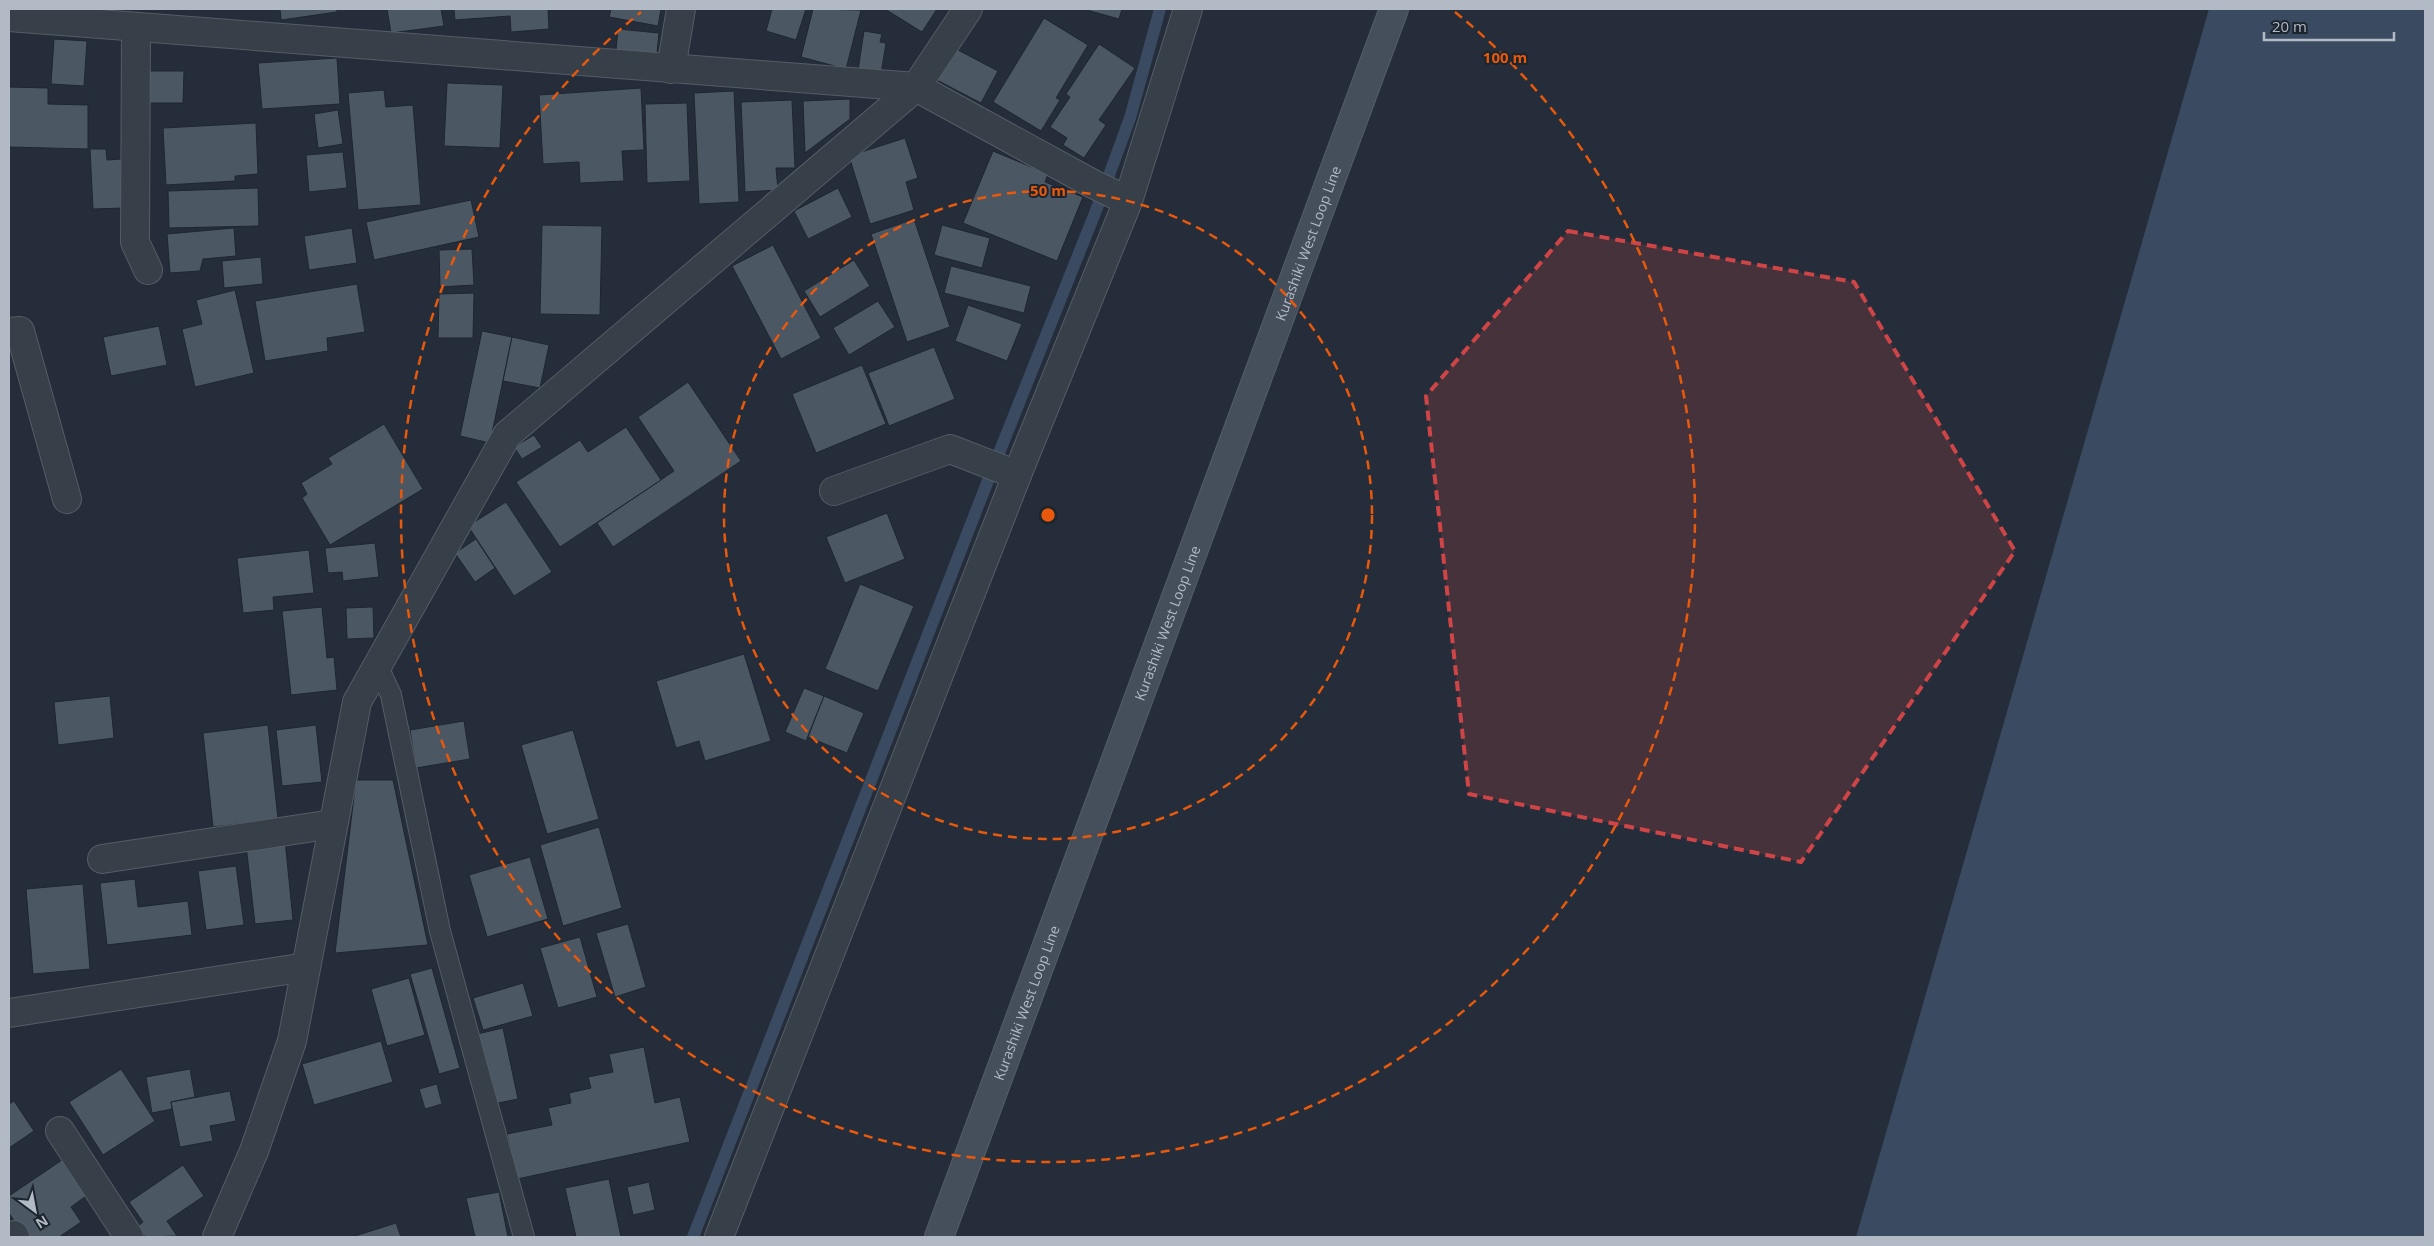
<svg xmlns="http://www.w3.org/2000/svg" width="2434" height="1246" font-family="'Open Sans',sans-serif">
  <style>
    .water { fill: #3a4b61 }
    .lines { fill: none; stroke-linecap: round; stroke-linejoin: round }
    .stream { stroke: #3a4b61; stroke-width: 12 }
    .building { fill: #4c5764; stroke: #1e2630 }
    .lane-casing { stroke: #555d67; stroke-width: 22 }
    .street-casing { stroke: #555d67; stroke-width: 30 }
    .secondary-casing { stroke: #555d67; stroke-width: 30 }
    .lane { stroke: #373f49; stroke-width: 20 }
    .street { stroke: #373f49; stroke-width: 28 }
    .secondary { stroke: #454f5c; stroke-width: 28 }
    .marked { fill: #cf4547; fill-opacity: 0.2; stroke: #cf4547; stroke-width: 4; stroke-dasharray: 10 6; stroke-linejoin: round }
    .ring { fill: none; stroke: #e8590c; stroke-width: 2.5; stroke-dasharray: 9 6 }
    .labels { text-anchor: middle; dominant-baseline: central; stroke-width: 4; stroke-linejoin: round; paint-order: stroke }
    .street-label { font-size: 14px; fill: #b2bac5; stroke: #1c242e }
    .centre { fill: #e8590c; stroke: #1c242e; stroke-width: 2.5 }
    .ring-label { font-size: 15px; text-anchor: middle; font-weight: bold; fill: #e8590c; stroke: #1c242e; stroke-width: 4; stroke-linejoin: round; paint-order: stroke }
  </style>
  <rect width="100%" height="100%" fill="#242d39"/>
  <!-- water -->
  <polygon class="water" points="2209,9 2425,9 2425,1237 1856,1237"/>
  <g class="lines">
    <!-- stream -->
    <polyline class="stream" points="693,1237 987,483 1097,208 1130,118 1160,9"/>
  </g>
  <!-- building -->
  <g class="building">
    <polygon points="280,9 337,9 337,12 281,20"/>
    <polygon points="387,9 441,9 444,26 391,33"/>
    <polygon points="454,9 548,9 549,29 511,32 510,16 455,20"/>
    <polygon points="611,9 661,9 658,26 609,17"/>
    <polygon points="772,9 806,9 796,40 766,31"/>
    <polygon points="813,9 861,10 846,69 801,57"/>
    <polygon points="885,9 937,9 922,32"/>
    <polygon points="1083,9 1122,9 1119,19"/>
    <polygon points="1044,18 1088,45 1056,98 1060,100 1041,131 993,102"/>
    <polygon points="618,29 659,33 657,53 616,50"/>
    <polygon points="864,31 882,34 880,42 886,43 881,74 858,70"/>
    <polygon points="54,39 87,41 84,86 51,84"/>
    <polygon points="1099,44 1135,68 1099,120 1106,125 1084,158 1063,145 1067,138 1050,127 1070,97 1066,94"/>
    <polygon points="956,49 998,71 981,103 933,78"/>
    <polygon points="337,58 340,104 262,109 258,63"/>
    <polygon points="145,71 184,71 183,103 145,103"/>
    <polygon points="447,83 503,85 500,148 444,146"/>
    <polygon points="9,87 48,88 48,104 88,105 88,149 9,147"/>
    <polygon points="641,88 644,150 622,151 624,181 580,183 579,162 543,164 539,95"/>
    <polygon points="384,90 386,107 413,105 421,205 358,210 348,93"/>
    <polygon points="734,91 739,202 699,204 694,93"/>
    <polygon points="850,99 850,119 805,153 803,101"/>
    <polygon points="792,100 795,168 776,168 778,190 745,192 741,102"/>
    <polygon points="687,103 690,181 647,183 645,104"/>
    <polygon points="338,110 343,144 318,148 314,114"/>
    <polygon points="256,123 258,174 235,176 235,181 166,185 163,128"/>
    <polygon points="905,138 918,178 906,182 914,210 870,224 849,156"/>
    <polygon points="90,149 106,149 107,160 122,159 124,208 93,209"/>
    <polygon points="993,151 1048,174 1045,182 1083,197 1057,261 963,223"/>
    <polygon points="343,152 347,188 309,192 306,155"/>
    <polygon points="258,188 259,226 169,228 168,191"/>
    <polygon points="838,188 852,217 808,239 794,211"/>
    <polygon points="471,200 479,237 374,260 366,222"/>
    <polygon points="914,219 950,327 907,342 871,234"/>
    <polygon points="542,225 602,226 600,315 540,314"/>
    <polygon points="942,225 990,238 982,268 934,255"/>
    <polygon points="234,228 236,256 203,259 200,271 170,273 167,234"/>
    <polygon points="352,228 357,263 309,270 304,236"/>
    <polygon points="773,245 821,338 781,359 732,266"/>
    <polygon points="472,249 474,285 440,287 439,250"/>
    <polygon points="261,257 263,284 224,288 222,261"/>
    <polygon points="854,260 870,286 820,317 804,291"/>
    <polygon points="951,266 1031,286 1024,313 944,293"/>
    <polygon points="357,284 365,332 327,338 328,351 265,361 255,301"/>
    <polygon points="235,290 254,373 195,387 182,329 202,324 196,300"/>
    <polygon points="474,293 473,338 438,338 439,294"/>
    <polygon points="878,301 895,327 849,355 833,328"/>
    <polygon points="968,305 1022,324 1007,361 955,341"/>
    <polygon points="159,326 167,365 111,376 103,337"/>
    <polygon points="482,331 512,337 490,443 460,436"/>
    <polygon points="512,337 549,345 540,388 503,381"/>
    <polygon points="934,347 955,399 889,426 868,373"/>
    <polygon points="862,365 886,424 816,453 792,394"/>
    <polygon points="688,382 741,461 613,547 597,523 674,471 638,417"/>
    <polygon points="384,424 423,489 330,545 302,498 307,494 301,483 332,464 328,458"/>
    <polygon points="626,427 661,480 560,547 516,482 580,440 588,452"/>
    <polygon points="534,435 542,447 522,459 514,447"/>
    <polygon points="506,502 552,572 514,596 468,526"/>
    <polygon points="887,513 905,559 845,583 826,537"/>
    <polygon points="476,539 495,568 475,582 455,553"/>
    <polygon points="375,543 379,577 343,581 342,572 328,573 325,548"/>
    <polygon points="309,550 314,593 273,597 274,610 243,613 237,558"/>
    <polygon points="860,584 914,606 878,691 825,669"/>
    <polygon points="322,607 327,658 334,657 337,690 291,695 282,611"/>
    <polygon points="373,607 374,638 347,639 346,608"/>
    <polygon points="744,654 771,741 705,761 699,741 676,748 656,681"/>
    <polygon points="804,688 824,696 806,741 785,732"/>
    <polygon points="110,696 114,738 58,745 54,702"/>
    <polygon points="824,696 864,713 847,753 808,737"/>
    <polygon points="464,721 470,759 416,768 410,730"/>
    <polygon points="268,725 278,819 213,827 203,733"/>
    <polygon points="316,725 322,782 282,786 276,730"/>
    <polygon points="573,730 599,819 547,834 521,745"/>
    <polygon points="356,780 393,780 428,945 335,953"/>
    <polygon points="599,827 622,908 563,926 540,845"/>
    <polygon points="285,840 293,920 255,924 246,845"/>
    <polygon points="530,857 548,919 487,937 469,875"/>
    <polygon points="236,866 244,925 206,930 198,871"/>
    <polygon points="135,879 138,907 188,901 192,935 107,945 100,883"/>
    <polygon points="83,884 90,969 33,974 26,889"/>
    <polygon points="628,924 646,987 615,997 596,933"/>
    <polygon points="580,937 597,997 558,1008 540,948"/>
    <polygon points="432,968 460,1068 439,1074 410,974"/>
    <polygon points="409,978 425,1035 387,1046 371,989"/>
    <polygon points="523,983 533,1016 483,1030 473,998"/>
    <polygon points="503,1028 518,1099 488,1105 473,1035"/>
    <polygon points="381,1041 393,1082 314,1105 302,1064"/>
    <polygon points="644,1047 655,1103 680,1097 690,1142 517,1179 507,1134 552,1125 548,1108 571,1103 569,1093 591,1088 588,1077 613,1072 609,1054"/>
    <polygon points="121,1069 155,1121 103,1155 69,1102"/>
    <polygon points="190,1069 195,1097 171,1102 172,1109 152,1113 146,1077"/>
    <polygon points="437,1084 442,1104 425,1109 419,1089"/>
    <polygon points="230,1091 236,1121 210,1126 213,1141 180,1147 171,1102"/>
    <polygon points="14,1101 34,1131 9,1148 9,1104"/>
    <polygon points="62,1160 86,1196 71,1207 81,1222 59,1237 25,1237 9,1213 9,1196"/>
    <polygon points="183,1165 204,1196 167,1221 177,1236 145,1237 138,1226 143,1222 129,1202"/>
    <polygon points="609,1179 621,1237 576,1237 565,1188"/>
    <polygon points="649,1182 655,1210 633,1215 627,1187"/>
    <polygon points="499,1192 508,1237 475,1237 466,1198"/>
    <polygon points="396,1223 401,1237 351,1237 352,1237"/>
  </g>
  <g class="lines">
    <!-- lane casing -->
    <g class="lane-casing">
      <polyline id="lane" points="377,665 391,695 440,931 524,1237"/>
    </g>
    <!-- street casing -->
    <g class="street-casing">
      <g id="street">
        <polyline points="9,17 916,87 1093,184 1128,201"/>
        <polyline points="136,27 135,242 148,270"/>
        <polyline points="671,69 681,9"/>
        <polyline points="9,332 20,331 67,499"/>
        <polyline points="834,491 950,449 1017,475"/>
        <polyline points="102,859 333,824"/>
        <polyline points="9,1013 306,967"/>
        <polyline points="60,1131 129,1237"/>
        <polyline points="14,1235 15,1237"/>
        <polyline points="217,1237 254,1151 292,1041 357,702 507,435 916,87 968,9"/>
        <polyline points="719,1237 1017,475 1128,201 1188,9"/>
      </g>
    </g>
    <!-- secondary casing -->
    <g class="secondary-casing">
      <g id="secondary">
        <path id="s1" d="M939 1237 1394 9"/>
      </g>
    </g>
    <!-- lane -->
    <use href="#lane" class="lane"/>
    <!-- street -->
    <use href="#street" class="street"/>
    <!-- secondary -->
    <use href="#secondary" class="secondary"/>
  </g>
  <!-- marked area -->
  <path class="marked" d="M1568 231 1854 282 2015 551 1801 862 1469 794 1426 396Z"/>
  <!-- distance rings -->
  <g class="ring">
    <circle cx="1048" cy="515" r="324"/>
    <path d="M1455 12A647 647 0 1 1 641 12"/>
  </g>
  <g class="labels">
    <!-- street labels -->
    <g class="street-label">
      <text stroke="none"><textPath href="#s1" startOffset="1060">Kurashiki West Loop Line</textPath></text>
      <text stroke="none"><textPath href="#s1" startOffset="655">Kurashiki West Loop Line</textPath></text>
      <text stroke="none"><textPath href="#s1" startOffset="250">Kurashiki West Loop Line</textPath></text>
    </g>
  </g>
  <circle cx="1048" cy="515" r="8" class="centre"/>
  <g class="ring-label">
    <text x="1505" y="63">100 m</text>
    <text x="1048" y="196">50 m</text>
  </g>
  <!-- border -->
  <rect width="2434" height="1246" fill="none" stroke="#b2bac5" stroke-width="20"/>
  <!-- north arrow -->
  <g transform="translate(35 1211) rotate(148)" stroke="#1c242e" stroke-width="4" paint-order="stroke">
  <path d="M0-4L9 19L0 12L-9 19Z" fill="#b2bac5"/>
  <text y="-8" font-size="14" font-weight="bold" text-anchor="middle" fill="#b2bac5">N</text>
  </g>
  <!-- scale -->
  <path d="M2264 32v8h130v-8" fill="none" stroke="#b2bac5" stroke-width="2.5"/>
  <text x="2272" y="32" font-size="15" fill="#b2bac5" stroke="#1c242e" stroke-width="4" paint-order="stroke">20 m</text>
</svg>
